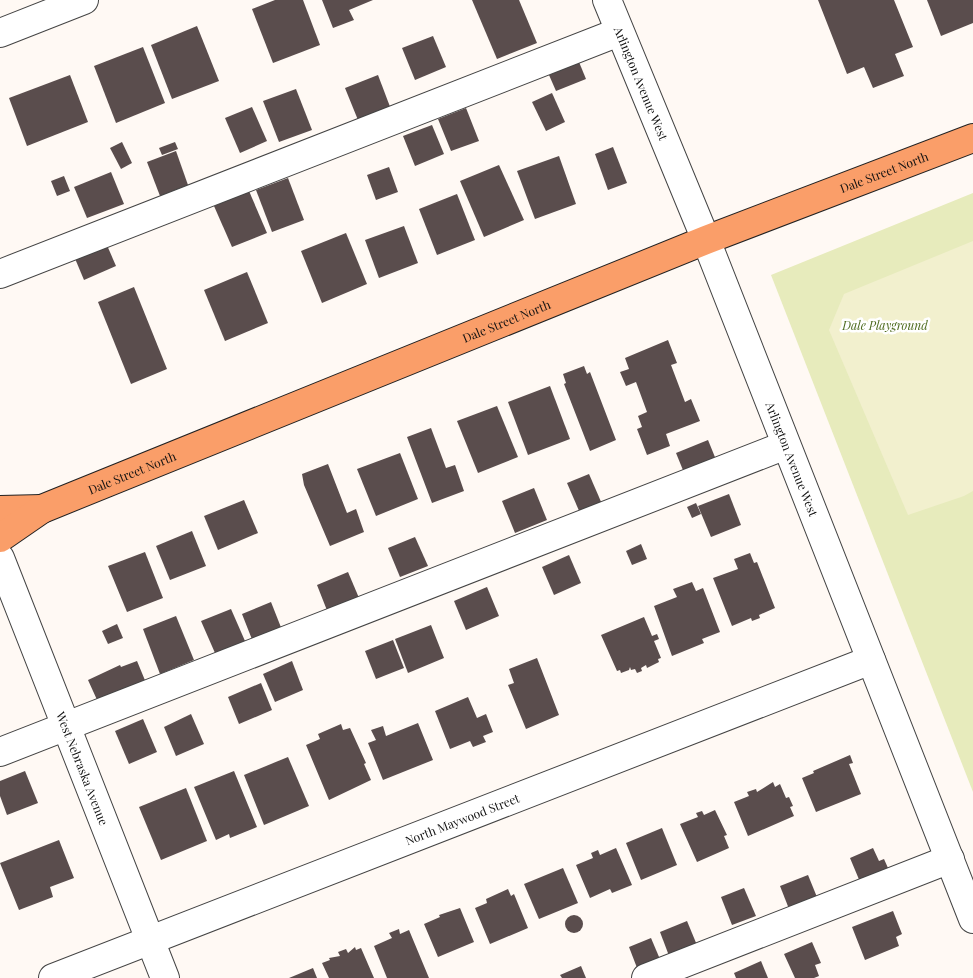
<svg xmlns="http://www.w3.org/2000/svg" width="973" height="978" font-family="'Playfair Display',serif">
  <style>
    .green { fill: #e7ebbc }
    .pitch { fill: #f2f0ce }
    .building { fill: #5a4d4d }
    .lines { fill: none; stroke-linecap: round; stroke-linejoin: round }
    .minor-casing { stroke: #444; stroke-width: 30 }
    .major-casing { stroke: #222; stroke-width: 30 }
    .minor { stroke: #fff; stroke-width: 28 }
    .major { stroke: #fa9e69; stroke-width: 28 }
    .labels { text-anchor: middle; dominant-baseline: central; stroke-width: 5; stroke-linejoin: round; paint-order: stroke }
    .street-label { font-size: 12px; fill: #111; stroke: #fff }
    .park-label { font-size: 12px; font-style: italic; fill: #4d6b1e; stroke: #fff }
  </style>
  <rect width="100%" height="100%" fill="#fff9f4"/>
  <!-- green -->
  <polygon class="green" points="973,193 973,792 771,275"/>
  <!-- pitch -->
  <polygon class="pitch" points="973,241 973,491 964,496 908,515 829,330 844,294"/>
  <!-- building -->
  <g class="building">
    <polygon points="275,0 303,0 320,45 273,63 252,9"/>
    <polygon points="322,0 373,0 349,10 354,20 333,28"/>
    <polygon points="472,0 519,0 537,43 497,59"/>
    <polygon points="818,0 894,0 913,47 895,54 904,76 873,88 864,67 847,74"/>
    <polygon points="927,0 973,0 973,23 941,36"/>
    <polygon points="197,26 219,81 172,99 151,45"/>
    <polygon points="433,36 446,67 415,80 402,48"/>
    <polygon points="143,47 165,103 116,123 94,66"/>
    <polygon points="579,62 586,79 556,91 549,75"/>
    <polygon points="70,75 88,122 27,146 9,98"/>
    <polygon points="378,75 392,112 360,125 345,88"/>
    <polygon points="296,89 312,130 279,142 263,101"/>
    <polygon points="552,93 565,122 546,131 532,102"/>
    <polygon points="252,107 267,141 240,153 225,118"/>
    <polygon points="466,108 479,141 451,151 438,119"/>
    <polygon points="432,125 444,154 415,166 403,136"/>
    <polygon points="122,142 132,163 121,169 110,148"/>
    <polygon points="175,142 178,149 162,155 159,148"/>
    <polygon points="613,147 627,183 608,190 595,154"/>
    <polygon points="176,151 188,185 160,196 147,162"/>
    <polygon points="559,156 576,204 535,219 517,171"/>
    <polygon points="499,165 524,220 484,237 460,181"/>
    <polygon points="389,167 398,192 376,200 367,175"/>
    <polygon points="111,172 124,204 87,218 74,187"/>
    <polygon points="64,176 70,191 57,196 51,181"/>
    <polygon points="288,178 304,220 272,232 256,190"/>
    <polygon points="249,191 267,233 232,247 214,206"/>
    <polygon points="457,194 475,240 437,255 419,209"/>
    <polygon points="404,226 418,263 379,278 365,240"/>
    <polygon points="346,233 367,284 322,303 301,251"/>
    <polygon points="103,236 116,266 84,280 71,249"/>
    <polygon points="247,272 268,323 225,341 204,290"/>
    <polygon points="134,287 167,369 131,384 98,302"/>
    <polygon points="668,340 677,363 671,365 685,402 691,399 700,421 666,434 670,446 647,455 637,429 642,427 638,416 647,412 636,382 626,386 620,372 629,369 625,358"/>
    <polygon points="584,366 587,374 590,372 616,440 590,451 564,384 566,383 563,374"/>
    <polygon points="550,386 570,439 528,455 508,402"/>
    <polygon points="497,406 518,457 478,473 457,421"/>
    <polygon points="431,428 446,468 455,465 464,491 432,503 407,437"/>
    <polygon points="708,440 719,467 687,480 676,453"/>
    <polygon points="400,453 418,499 376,516 357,469"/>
    <polygon points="328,464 347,513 356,509 364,532 330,546 304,485 302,474"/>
    <polygon points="589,474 602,504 580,513 567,483"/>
    <polygon points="534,488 547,520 515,533 502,501"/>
    <polygon points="729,494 741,525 711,537 698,506"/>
    <polygon points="244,500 258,533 218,550 204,516"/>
    <polygon points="696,503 701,514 692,518 687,507"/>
    <polygon points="192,531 206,566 170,580 156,546"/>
    <polygon points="415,537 428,566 400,577 388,548"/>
    <polygon points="641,544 647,559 632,565 626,551"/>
    <polygon points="145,552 163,598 127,612 108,566"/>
    <polygon points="750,553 754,563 757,562 775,608 759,615 760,618 752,621 751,618 732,626 713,578 738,569 734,559"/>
    <polygon points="569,555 581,583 554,595 542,567"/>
    <polygon points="348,572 362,605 330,618 317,585"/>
    <polygon points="692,582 696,591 703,588 720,632 702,639 704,643 672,656 654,606 677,597 673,589"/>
    <polygon points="487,587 499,616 466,630 454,601"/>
    <polygon points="271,602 284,635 255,647 242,614"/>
    <polygon points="231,609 245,641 215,653 201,621"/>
    <polygon points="176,616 194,660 160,674 143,629"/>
    <polygon points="644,617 652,636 657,634 659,639 654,641 661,658 658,659 659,662 647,668 646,665 641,668 642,671 637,673 635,669 631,670 630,667 629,670 621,673 620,670 617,671 601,635"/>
    <polygon points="117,624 123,638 108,644 102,631"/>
    <polygon points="431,625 444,658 408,673 395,639"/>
    <polygon points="393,640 404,668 376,679 365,651"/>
    <polygon points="537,658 559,715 526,729 508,685 514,683 509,669"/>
    <polygon points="137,661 149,690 98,702 88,680 120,665 121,667"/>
    <polygon points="292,661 303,690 275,702 263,674"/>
    <polygon points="261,683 272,710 239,724 228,697"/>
    <polygon points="468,697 477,718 486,714 493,732 483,736 486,742 473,747 470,741 450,749 435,711"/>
    <polygon points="191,714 204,744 176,756 164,727"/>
    <polygon points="143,719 157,752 129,764 115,731"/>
    <polygon points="418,723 433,760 383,780 368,743 376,740 371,730 383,726 386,736"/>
    <polygon points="341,724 343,730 350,728 366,763 364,764 371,780 329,800 306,745 320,739 318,734"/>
    <polygon points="850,755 853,763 849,764 861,794 816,812 802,778 814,773 813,771"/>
    <polygon points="288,757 309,806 264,825 244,775"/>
    <polygon points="25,771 38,803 7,815 0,796 0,781"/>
    <polygon points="234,771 257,827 230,838 229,834 216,840 194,787"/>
    <polygon points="773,782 775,787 780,784 786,798 789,797 793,806 790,807 794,816 748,836 734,802 749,796 747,792 756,789 757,792"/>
    <polygon points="186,788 207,841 161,860 139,807"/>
    <polygon points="715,810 727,835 724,836 729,848 697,862 680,824 698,817 696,813 702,811 704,815"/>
    <polygon points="662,828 677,865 641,880 626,843"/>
    <polygon points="59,840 74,878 50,887 53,897 19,910 0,863"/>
    <polygon points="616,848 632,885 612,893 610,889 590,898 576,865 593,858 591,853 598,850 600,855"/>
    <polygon points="873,848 879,861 884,859 892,877 863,889 850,858"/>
    <polygon points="563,868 578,903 539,919 524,884"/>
    <polygon points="808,875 819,902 791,914 780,886"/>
    <polygon points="744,888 756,916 732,925 721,897"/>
    <polygon points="508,889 511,896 514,894 528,928 490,944 475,908 487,903 486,899"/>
    <polygon points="460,908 474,942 438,957 424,924 440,917 439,915"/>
    <polygon points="893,911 902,934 896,937 899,946 865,960 852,927"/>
    <circle cx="574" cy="924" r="9"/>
    <polygon points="687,921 699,950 671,961 660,932"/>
    <polygon points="399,929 400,934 409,930 429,978 387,978 374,946 392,938 389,933"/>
    <polygon points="651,938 662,964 639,973 629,947"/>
    <polygon points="812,942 821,963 815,965 819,976 814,978 795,978 784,954"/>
    <polygon points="355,947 356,950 361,948 374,978 329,978 322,963 330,960 329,958 340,956 338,952 346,949 348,953"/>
    <polygon points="761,961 768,978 736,978 734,973"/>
    <polygon points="581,966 586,978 562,978 560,975"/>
    <polygon points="313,968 317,978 289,978"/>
  </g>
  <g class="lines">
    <!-- minor casing -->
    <g class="minor-casing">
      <g id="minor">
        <path id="s1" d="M607 0 706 240 973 919"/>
        <polyline points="0,33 84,0"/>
        <polyline points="0,274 619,32"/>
        <path id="s2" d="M0 558 165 978"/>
        <polyline points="0,752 786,445"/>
        <path id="s3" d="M53 978 871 660"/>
        <polyline points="646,978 950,859"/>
      </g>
    </g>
    <!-- major casing -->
    <g class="major-casing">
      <g id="major">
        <polyline points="0,510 42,509"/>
        <path id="s4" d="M0 538 42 509 706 240 973 138"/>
      </g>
    </g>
    <!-- minor -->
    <use href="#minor" class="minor"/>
    <!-- major -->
    <use href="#major" class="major"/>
  </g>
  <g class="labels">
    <!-- street labels -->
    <g class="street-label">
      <text stroke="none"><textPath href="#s1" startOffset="90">Arlington Avenue West</textPath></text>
      <text stroke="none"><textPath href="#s4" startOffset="958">Dale Street North</textPath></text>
      <text stroke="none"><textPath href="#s4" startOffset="552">Dale Street North</textPath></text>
      <text stroke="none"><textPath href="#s1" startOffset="495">Arlington Avenue West</textPath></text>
      <text stroke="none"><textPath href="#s4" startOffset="148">Dale Street North</textPath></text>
      <text stroke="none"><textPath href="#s2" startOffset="226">West Nebraska Avenue</textPath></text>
      <text stroke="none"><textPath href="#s3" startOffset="439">North Maywood Street</textPath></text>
    </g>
    <!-- park labels -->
    <g class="park-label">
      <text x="885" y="325">Dale Playground</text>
    </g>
  </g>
</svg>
